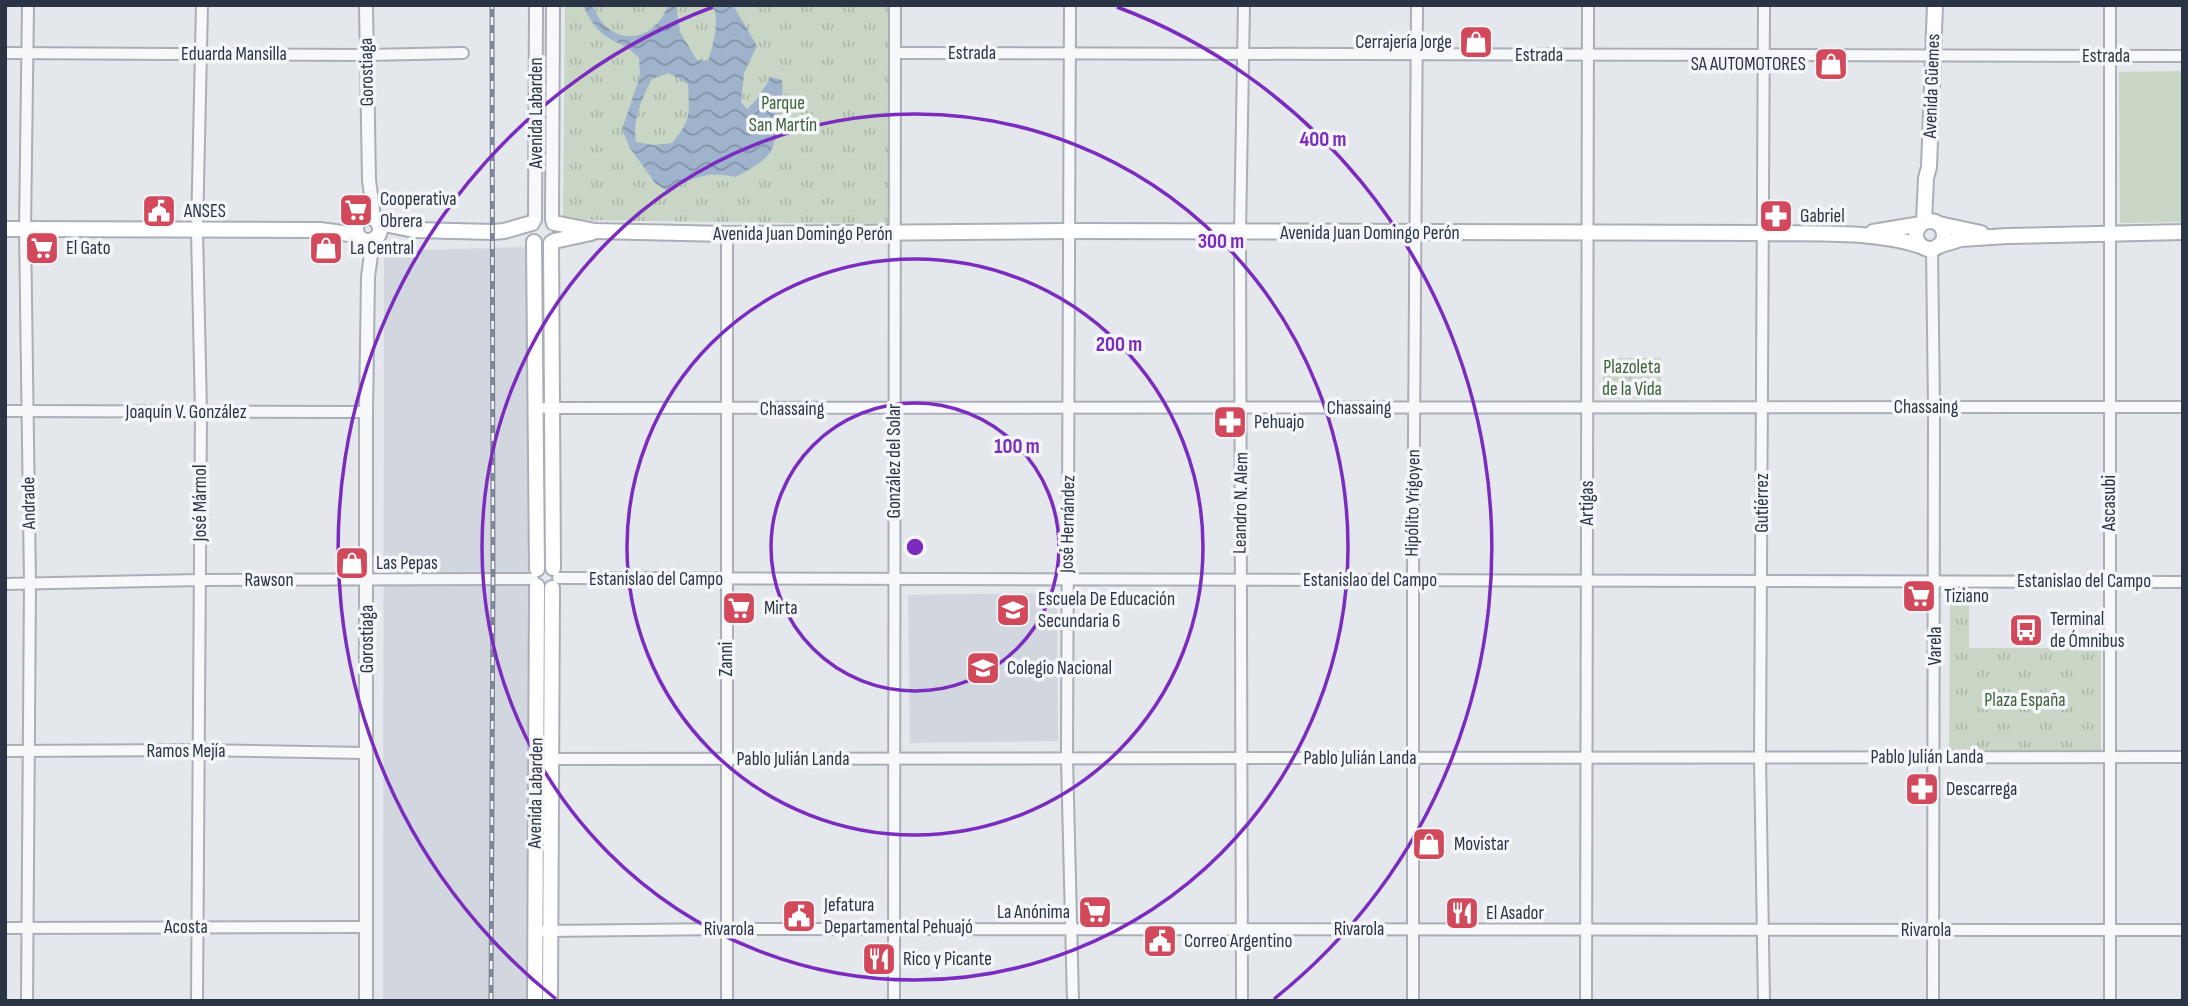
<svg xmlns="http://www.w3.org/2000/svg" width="2188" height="1006" font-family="'Sofia Sans Condensed',sans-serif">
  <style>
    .built { fill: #d2d6de }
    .grass { fill: url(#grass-tufts) }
    .garden { fill: #c9d6c5 }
    .water { fill: url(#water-waves); fill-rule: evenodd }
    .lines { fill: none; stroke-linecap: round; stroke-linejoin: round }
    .minor-casing { stroke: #a9aeb7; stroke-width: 14 }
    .tertiary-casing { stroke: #a9aeb7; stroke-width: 16 }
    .secondary-casing { stroke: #a9aeb7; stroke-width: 18 }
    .minor { stroke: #f7f8fa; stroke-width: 10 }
    .tertiary { stroke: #f7f8fa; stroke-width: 12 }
    .secondary { stroke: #fff; stroke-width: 14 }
    .rail-casing { stroke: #7d8696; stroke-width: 5 }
    .rail { stroke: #f4f6f9; stroke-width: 2.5; stroke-dasharray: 8; stroke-linecap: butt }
    .ring { fill: none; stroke: #7b2cbf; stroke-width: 3.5 }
    .labels { text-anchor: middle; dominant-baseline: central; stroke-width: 7; stroke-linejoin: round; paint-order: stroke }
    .poi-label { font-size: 19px; fill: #2b3445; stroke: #f4f6f9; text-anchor: start }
    .street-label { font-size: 19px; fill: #2b3445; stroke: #f4f6f9 }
    .park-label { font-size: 19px; fill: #3f6138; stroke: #f4f6f9 }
    .centre { fill: #7b2cbf; stroke: #f4f6f9; stroke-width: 3.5 }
    .ring-label { font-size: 21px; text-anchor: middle; font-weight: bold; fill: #7b2cbf; stroke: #f4f6f9; stroke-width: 7; stroke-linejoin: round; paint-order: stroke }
  </style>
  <defs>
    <pattern id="grass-tufts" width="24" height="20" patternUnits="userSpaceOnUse" patternTransform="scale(1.75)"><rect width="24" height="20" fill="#c9d6c5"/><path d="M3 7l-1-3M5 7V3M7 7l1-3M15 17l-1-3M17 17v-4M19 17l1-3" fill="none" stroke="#adb8ab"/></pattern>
    <pattern id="water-waves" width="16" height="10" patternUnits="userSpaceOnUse" patternTransform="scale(1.75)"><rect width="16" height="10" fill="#9fb4cc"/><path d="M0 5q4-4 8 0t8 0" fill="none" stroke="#8293a7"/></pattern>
  </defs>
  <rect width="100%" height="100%" fill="#e4e7ec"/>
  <!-- built -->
  <g class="built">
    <polygon points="528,247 529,1001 383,1001 384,251"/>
    <polygon points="1057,593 1058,741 910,743 908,595"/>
  </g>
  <!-- grass -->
  <g class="grass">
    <polygon points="565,5 893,5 891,224 563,220"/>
    <polygon points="1603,358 1661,358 1661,398 1603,399"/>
    <polygon points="1950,602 1969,602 1969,648 2101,648 2101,752 1949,752"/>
  </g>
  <!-- garden -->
  <polygon class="garden" points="2183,71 2183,222 2120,223 2119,72"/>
  <!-- water -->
  <path class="water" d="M583 5H593C607 47 653 46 668 5H676L680 32 697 60 708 61C713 44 720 23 713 5H733L757 46 744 73 741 102 747 109 757 99 771 77 782 80C784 95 779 137 771 151 765 162 747 170 736 177 707 170 693 178 667 191L655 183 630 148 622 129 640 76 639 58C629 47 619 44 607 37 596 30 588 17 583 5ZM669 73 688 84C689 114 692 119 672 143L654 145 636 142C632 121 642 97 652 79Z"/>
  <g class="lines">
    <!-- minor casing -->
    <g class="minor-casing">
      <g id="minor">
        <polyline points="1070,5 1067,759 1073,1001"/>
        <polyline points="2110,5 2110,1001"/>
        <polyline points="5,53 366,55 463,53"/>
        <polyline points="895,53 2183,56"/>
        <polyline points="727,234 727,1001"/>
        <polyline points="1932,249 1934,407 1933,1001"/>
        <polyline points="545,408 2183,407"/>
        <polyline points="5,411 366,412"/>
        <polyline points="558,578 2183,582"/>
        <polyline points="5,584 200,580 533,579"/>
        <polyline points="5,751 198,750 366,753"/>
        <polyline points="537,759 2183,757"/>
        <polyline points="5,928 367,927"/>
        <polyline points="544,931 727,929 2183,930"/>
        <polyline points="27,1001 30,583 25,229 28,5"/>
        <polyline points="197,1001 201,412 197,230 202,5"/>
        <polyline points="894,1001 895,5"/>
        <polyline points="1242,1001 1240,233 1244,5"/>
        <polyline points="1413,1001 1413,580 1417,5"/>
        <polyline points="1586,1001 1588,5"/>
        <polyline points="1764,1001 1760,758 1764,5"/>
      </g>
    </g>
    <!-- tertiary casing -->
    <g class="tertiary-casing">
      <g id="tertiary">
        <polyline points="366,5 369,180 374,218"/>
        <polyline points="535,220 536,5"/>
        <polyline points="552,220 553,5"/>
        <polyline points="366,1001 366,412 368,277 373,240"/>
      </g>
    </g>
    <!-- secondary casing -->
    <g class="secondary-casing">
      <g id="secondary">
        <circle cx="368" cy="229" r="12"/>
        <circle cx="1930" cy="235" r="14"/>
        <polyline points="1924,222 1926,178 1929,167 1935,5"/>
        <polyline points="379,223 414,230 493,232 504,231 532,223"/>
        <path d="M554 223 595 231 727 234 1069 231 1763 233C1815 234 1871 230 1921 246"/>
        <polyline points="1939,224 1981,233"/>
        <polyline points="5,229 320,230 357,235"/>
        <polyline points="1873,232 1921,224"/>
        <polyline points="554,241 591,233"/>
        <polyline points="534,242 537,569"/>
        <polyline points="551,243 553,568"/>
        <polyline points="1938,246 1961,239 2007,236 2183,232"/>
        <polyline points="535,1001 537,586"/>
        <polyline points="550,1001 552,588"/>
      </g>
    </g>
    <!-- minor -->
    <use href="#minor" class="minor"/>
    <!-- tertiary -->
    <use href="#tertiary" class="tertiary"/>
    <!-- secondary -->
    <use href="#secondary" class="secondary"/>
    <!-- rail casing -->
    <g class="rail-casing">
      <polyline id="rail" points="491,1001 493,577 492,5"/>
    </g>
    <!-- rail -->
    <use href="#rail" class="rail"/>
  </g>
  <!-- distance rings -->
  <g class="ring">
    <circle cx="915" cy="547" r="144"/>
    <circle cx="915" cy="547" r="288"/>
    <circle cx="915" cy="547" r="433"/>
    <path d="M556 999A577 577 0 0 1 713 7M1117 7A577 577 0 0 1 1274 999"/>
  </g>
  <!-- icons -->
  <defs>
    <g id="shop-square" transform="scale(1.75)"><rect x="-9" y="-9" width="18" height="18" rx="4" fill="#d1495b" stroke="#f4f6f9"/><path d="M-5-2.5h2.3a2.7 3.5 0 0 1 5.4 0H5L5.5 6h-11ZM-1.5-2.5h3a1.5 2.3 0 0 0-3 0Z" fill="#fff"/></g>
    <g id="supermarket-square" transform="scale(1.75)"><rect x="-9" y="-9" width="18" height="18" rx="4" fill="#d1495b" stroke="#f4f6f9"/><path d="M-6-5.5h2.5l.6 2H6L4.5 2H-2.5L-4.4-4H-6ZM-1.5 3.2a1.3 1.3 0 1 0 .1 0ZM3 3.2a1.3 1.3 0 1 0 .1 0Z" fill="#fff"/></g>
    <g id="civic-square" transform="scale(1.75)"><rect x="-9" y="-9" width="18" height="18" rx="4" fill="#d1495b" stroke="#f4f6f9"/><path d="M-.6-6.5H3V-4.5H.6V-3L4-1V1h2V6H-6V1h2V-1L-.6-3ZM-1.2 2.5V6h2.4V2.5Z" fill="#fff"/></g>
    <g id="pharmacy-square" transform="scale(1.75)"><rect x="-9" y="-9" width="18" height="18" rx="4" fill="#d1495b" stroke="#f4f6f9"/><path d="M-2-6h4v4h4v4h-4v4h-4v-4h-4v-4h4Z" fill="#fff"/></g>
    <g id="school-square" transform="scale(1.75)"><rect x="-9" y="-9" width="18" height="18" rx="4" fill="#d1495b" stroke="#f4f6f9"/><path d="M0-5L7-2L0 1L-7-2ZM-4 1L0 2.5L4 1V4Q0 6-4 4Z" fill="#fff"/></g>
    <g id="bus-square" transform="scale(1.75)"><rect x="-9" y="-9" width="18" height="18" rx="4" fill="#d1495b" stroke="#f4f6f9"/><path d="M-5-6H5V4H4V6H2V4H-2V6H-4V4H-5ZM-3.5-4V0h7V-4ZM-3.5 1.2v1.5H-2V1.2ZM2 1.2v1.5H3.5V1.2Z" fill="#fff"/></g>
    <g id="restaurant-square" transform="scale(1.75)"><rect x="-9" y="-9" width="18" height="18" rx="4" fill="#d1495b" stroke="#f4f6f9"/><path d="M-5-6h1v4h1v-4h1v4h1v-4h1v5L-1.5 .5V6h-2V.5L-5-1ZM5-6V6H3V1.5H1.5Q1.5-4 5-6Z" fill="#fff"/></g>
  </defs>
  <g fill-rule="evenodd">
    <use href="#shop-square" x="1476" y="42"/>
    <use href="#shop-square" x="1831" y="64"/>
    <use href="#supermarket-square" x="356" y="210"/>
    <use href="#civic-square" x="159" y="211"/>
    <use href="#pharmacy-square" x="1776" y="216"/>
    <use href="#supermarket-square" x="42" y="248"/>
    <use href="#shop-square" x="326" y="248"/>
    <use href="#pharmacy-square" x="1230" y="422"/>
    <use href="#shop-square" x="352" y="563"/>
    <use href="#supermarket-square" x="1919" y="596"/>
    <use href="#supermarket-square" x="739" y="608"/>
    <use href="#school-square" x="1013" y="610"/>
    <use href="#bus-square" x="2026" y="630"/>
    <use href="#school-square" x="983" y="668"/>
    <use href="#pharmacy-square" x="1922" y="789"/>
    <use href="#shop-square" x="1429" y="844"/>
    <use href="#supermarket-square" x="1095" y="912"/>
    <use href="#restaurant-square" x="1462" y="913"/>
    <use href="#civic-square" x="799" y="916"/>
    <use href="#civic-square" x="1160" y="941"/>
    <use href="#restaurant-square" x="879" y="959"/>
  </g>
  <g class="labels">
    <!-- poi labels -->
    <g class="poi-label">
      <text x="1452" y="42" text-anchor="end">Cerrajería Jorge</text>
      <text x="1806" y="64" text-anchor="end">SA AUTOMOTORES</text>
      <text x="380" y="199">Cooperativa<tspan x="380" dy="22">Obrera</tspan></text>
      <text x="184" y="211">ANSES</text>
      <text x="1800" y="216">Gabriel</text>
      <text x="66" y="248">El Gato</text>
      <text x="350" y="248">La Central</text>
      <text x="1254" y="422">Pehuajo</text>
      <text x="376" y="563">Las Pepas</text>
      <text x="1944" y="596">Tiziano</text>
      <text x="1038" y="599">Escuela De Educación<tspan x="1038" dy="22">Secundaria 6</tspan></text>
      <text x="764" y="608">Mirta</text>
      <text x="2050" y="619">Terminal<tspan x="2050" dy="22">de Ómnibus</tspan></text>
      <text x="1007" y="668">Colegio Nacional</text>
      <text x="1946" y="789">Descarrega</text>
      <text x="1454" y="844">Movistar</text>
      <text x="824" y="905">Jefatura<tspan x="824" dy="22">Departamental Pehuajó</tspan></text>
      <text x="1070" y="912" text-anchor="end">La Anónima</text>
      <text x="1486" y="913">El Asador</text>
      <text x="1184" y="941">Correo Argentino</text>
      <text x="903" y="959">Rico y Picante</text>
    </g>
    <!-- street labels -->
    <g class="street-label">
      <text x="972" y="53">Estrada</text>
      <text x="234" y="54">Eduarda Mansilla</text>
      <text x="1539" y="55">Estrada</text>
      <text x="2106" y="56">Estrada</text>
      <text transform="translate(367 72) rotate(-91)">Gorostiaga</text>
      <text transform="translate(1932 86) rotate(-88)">Avenida Güemes</text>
      <text transform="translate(536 113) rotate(-90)">Avenida Labarden</text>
      <text x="1370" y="233">Avenida Juan Domingo Perón</text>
      <text x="803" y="234">Avenida Juan Domingo Perón</text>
      <text x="1926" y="407">Chassaing</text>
      <text x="1359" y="408">Chassaing</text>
      <text x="792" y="409">Chassaing</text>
      <text x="186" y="412">Joaquín V. González</text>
      <text transform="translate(894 461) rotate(-90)">González del Solar</text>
      <text transform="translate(29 503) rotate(-91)">Andrade</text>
      <text transform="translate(200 503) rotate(-90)">José Mármol</text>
      <text transform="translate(1241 503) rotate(-89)">Leandro N. Alem</text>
      <text transform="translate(1413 503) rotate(-89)">Hipólito Yrigoyen</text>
      <text transform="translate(1587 503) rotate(-90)">Artigas</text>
      <text transform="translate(1762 503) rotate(-90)">Gutiérrez</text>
      <text transform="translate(2109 503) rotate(-90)">Ascasubi</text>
      <text transform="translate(1068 524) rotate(-89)">José Hernández</text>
      <text x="656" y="579">Estanislao del Campo</text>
      <text x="269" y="580">Rawson</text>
      <text x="1370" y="580">Estanislao del Campo</text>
      <text x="2084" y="581">Estanislao del Campo</text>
      <text transform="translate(367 639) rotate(-90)">Gorostiaga</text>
      <text transform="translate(1935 646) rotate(-90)">Varela</text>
      <text transform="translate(726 659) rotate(-90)">Zanni</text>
      <text x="186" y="751">Ramos Mejía</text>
      <text x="1927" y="757">Pablo Julián Landa</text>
      <text x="1360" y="758">Pablo Julián Landa</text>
      <text x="793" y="759">Pablo Julián Landa</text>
      <text transform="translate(536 793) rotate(-89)">Avenida Labarden</text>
      <text x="186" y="927">Acosta</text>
      <text x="729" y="929">Rivarola</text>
      <text x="1359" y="929">Rivarola</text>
      <text x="1926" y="930">Rivarola</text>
    </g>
    <!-- park labels -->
    <g class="park-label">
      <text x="783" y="103">Parque<tspan x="783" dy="22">San Martín</tspan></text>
      <text x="1632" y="367">Plazoleta<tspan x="1632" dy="22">de la Vida</tspan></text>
      <text x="2025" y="700">Plaza España</text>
    </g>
  </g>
  <circle cx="915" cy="547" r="10" class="centre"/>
  <g class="ring-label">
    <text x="1323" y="146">400 m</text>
    <text x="1221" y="248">300 m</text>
    <text x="1119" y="351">200 m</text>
    <text x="1017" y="453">100 m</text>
  </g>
  <!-- border -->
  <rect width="2188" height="1006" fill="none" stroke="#2b3445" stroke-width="14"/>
</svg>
